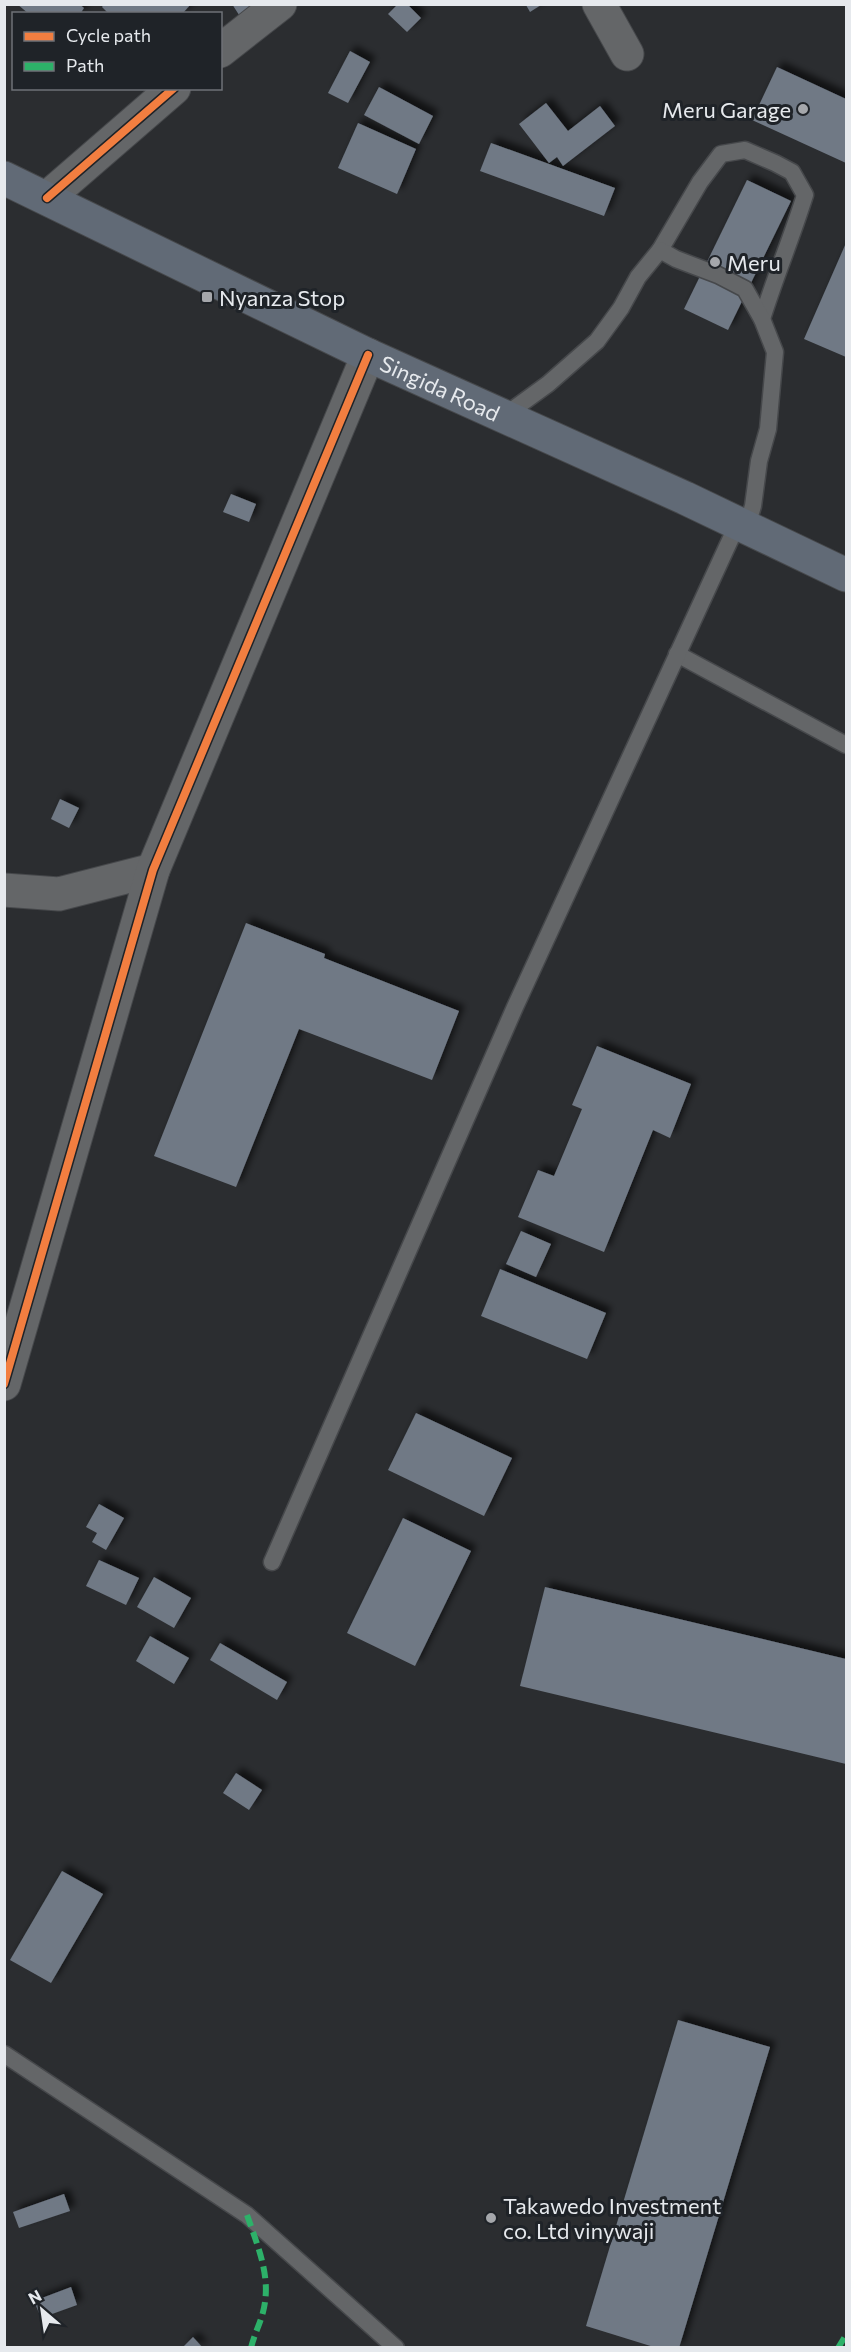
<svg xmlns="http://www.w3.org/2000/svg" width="851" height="2352" font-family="Commissioner,sans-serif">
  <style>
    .building { fill: #707985; filter: url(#shadow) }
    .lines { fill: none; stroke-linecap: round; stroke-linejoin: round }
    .lane-casing { stroke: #46484b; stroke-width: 19 }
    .street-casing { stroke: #46484b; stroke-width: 35 }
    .highway-casing { stroke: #46484b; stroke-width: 35 }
    .lane { stroke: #646668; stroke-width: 16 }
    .street { stroke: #646668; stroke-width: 33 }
    .highway { stroke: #616a76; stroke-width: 33 }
    .quiet { stroke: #2db169; stroke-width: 6; stroke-dasharray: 12 6; stroke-linecap: butt }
    .cycleway-casing { stroke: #1f2328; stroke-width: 11 }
    .cycleway { stroke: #f27e40; stroke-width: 8 }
    .poi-dot { fill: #a5a7ab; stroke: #1f2328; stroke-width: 2 }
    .labels { text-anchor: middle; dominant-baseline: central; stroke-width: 6; stroke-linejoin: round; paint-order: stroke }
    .poi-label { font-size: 22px; fill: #e6e9ed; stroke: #1f2328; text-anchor: start }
    .street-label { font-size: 22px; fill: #e6e9ed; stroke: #1f2328 }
  </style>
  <defs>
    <filter id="shadow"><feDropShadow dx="5.5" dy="-5.5" stdDeviation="3" flood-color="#0009"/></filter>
  </defs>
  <rect width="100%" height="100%" fill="#2b2d30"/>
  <!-- building -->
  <g class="building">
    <polygon points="17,4 79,4 84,8 80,14 29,14"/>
    <polygon points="104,4 191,4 182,14 109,14 102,7"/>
    <polygon points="232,4 259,4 241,18"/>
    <polygon points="398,4 407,4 421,18 407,32 388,14"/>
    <polygon points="526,5 541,5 530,12"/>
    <polygon points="350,51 370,62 348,103 328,93"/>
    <polygon points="777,67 846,99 846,163 752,120"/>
    <polygon points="379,87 433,116 419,144 364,115"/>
    <polygon points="546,103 568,131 600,106 615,126 563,166 557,157 549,163 519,124"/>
    <polygon points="358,123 416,149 397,194 338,168"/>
    <polygon points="491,143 615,188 604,216 480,171"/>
    <polygon points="747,180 791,201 728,330 684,309"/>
    <polygon points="846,243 846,357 804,339"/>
    <polygon points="231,494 256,504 249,522 223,512"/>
    <polygon points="60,799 79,808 69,828 51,819"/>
    <polygon points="246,923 325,954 324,958 459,1011 432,1080 299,1029 236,1187 154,1156"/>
    <polygon points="597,1046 691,1084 670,1138 653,1130 604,1252 518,1217 538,1170 554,1176 582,1109 572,1105"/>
    <polygon points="521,1231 551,1244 536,1277 506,1264"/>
    <polygon points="500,1269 606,1313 587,1359 481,1316"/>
    <polygon points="416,1413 512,1458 484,1516 388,1470"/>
    <polygon points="99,1504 124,1518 106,1550 92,1542 97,1533 86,1527"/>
    <polygon points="403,1518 471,1551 415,1666 347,1633"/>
    <polygon points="99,1560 139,1578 126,1605 86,1586"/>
    <polygon points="154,1577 191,1598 174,1628 137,1607"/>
    <polygon points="545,1587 846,1659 846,1764 520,1686"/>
    <polygon points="150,1636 189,1658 174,1684 136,1661"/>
    <polygon points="220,1643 287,1682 277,1700 210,1660"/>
    <polygon points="236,1773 262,1790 249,1810 223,1793"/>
    <polygon points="62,1871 103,1894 51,1983 10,1960"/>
    <polygon points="678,2020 770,2047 679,2348 657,2348 586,2326"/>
    <polygon points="64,2194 70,2211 19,2228 13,2212"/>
    <polygon points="71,2287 77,2305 41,2318 34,2301"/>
    <polygon points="193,2337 203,2348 182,2348"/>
  </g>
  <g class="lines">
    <!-- lane casing -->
    <g class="lane-casing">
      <g id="lane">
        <path d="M660 250 700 182 721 154 745 150 775 163 792 172 805 195C792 237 775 277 762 319"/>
        <polyline points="504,416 548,384 597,341 621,308 638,277 660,250 676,259 718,275 745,289 762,319 775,352 768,429 759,461 753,506 746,529"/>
        <polyline points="677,654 846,745"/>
        <polyline points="272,1562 515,1007 737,525"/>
        <polyline points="4,2054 247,2215 396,2348"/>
      </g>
    </g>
    <!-- street casing -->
    <g class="street-casing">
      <g id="street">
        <polyline points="599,4 627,54"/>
        <polyline points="220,51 280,4"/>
        <polyline points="47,198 174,88"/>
        <polyline points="4,890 59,894 153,870"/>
        <polyline points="4,1384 153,870 368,355"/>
      </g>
    </g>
    <!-- highway casing -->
    <g class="highway-casing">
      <g id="highway">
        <path id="s1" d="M4 178 368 355 685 498 846 575"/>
      </g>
    </g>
    <!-- lane -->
    <use href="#lane" class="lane"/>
    <!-- street -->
    <use href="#street" class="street"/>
    <!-- highway -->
    <use href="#highway" class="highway"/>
    <!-- quiet -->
    <g class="quiet">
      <path d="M247 2215C258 2247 272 2278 263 2312 260 2324 254 2335 251 2348"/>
      <polyline points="838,2348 846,2335"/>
    </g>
    <!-- cycleway casing -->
    <g class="cycleway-casing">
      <g id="cycleway">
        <polyline points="47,198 174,88"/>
        <polyline points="4,1384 153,870 368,355"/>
      </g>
    </g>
    <!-- cycleway -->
    <use href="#cycleway" class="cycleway"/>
  </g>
  <!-- markers -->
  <g class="poi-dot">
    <circle cx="803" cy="109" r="6"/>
    <circle cx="715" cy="262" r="6"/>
    <rect x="201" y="291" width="12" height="12" rx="3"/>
    <circle cx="491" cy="2218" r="6"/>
  </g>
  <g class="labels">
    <!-- poi labels -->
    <g class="poi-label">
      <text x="791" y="109" text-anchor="end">Meru Garage</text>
      <text x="727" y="262">Meru</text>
      <text x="219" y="297">Nyanza Stop</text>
      <text x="503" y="2205">Takawedo Investment<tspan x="503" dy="25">co. Ltd vinywaji</tspan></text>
    </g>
    <!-- street labels -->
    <g class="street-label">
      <text stroke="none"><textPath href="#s1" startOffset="484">Singida Road</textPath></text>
    </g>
  </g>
  <!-- border -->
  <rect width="851" height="2352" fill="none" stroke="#e6e9ed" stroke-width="12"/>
  <!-- legend -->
  <rect x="12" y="12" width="210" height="78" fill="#1f2328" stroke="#6f7277" stroke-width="1.5"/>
  <rect x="24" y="32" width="30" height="9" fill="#f27e40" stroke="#6f7277" stroke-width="1.5"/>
  <text x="66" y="42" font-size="18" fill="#e6e9ed">Cycle path</text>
  <rect x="24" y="62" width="30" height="9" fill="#2db169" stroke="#6f7277" stroke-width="1.5"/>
  <text x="66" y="72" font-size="18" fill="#e6e9ed">Path</text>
  <!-- north arrow -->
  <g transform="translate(42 2310) rotate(331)" stroke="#1f2328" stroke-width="4.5" paint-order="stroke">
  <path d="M0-4.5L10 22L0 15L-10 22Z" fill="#e6e9ed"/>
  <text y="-9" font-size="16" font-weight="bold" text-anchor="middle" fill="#e6e9ed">N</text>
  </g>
</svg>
